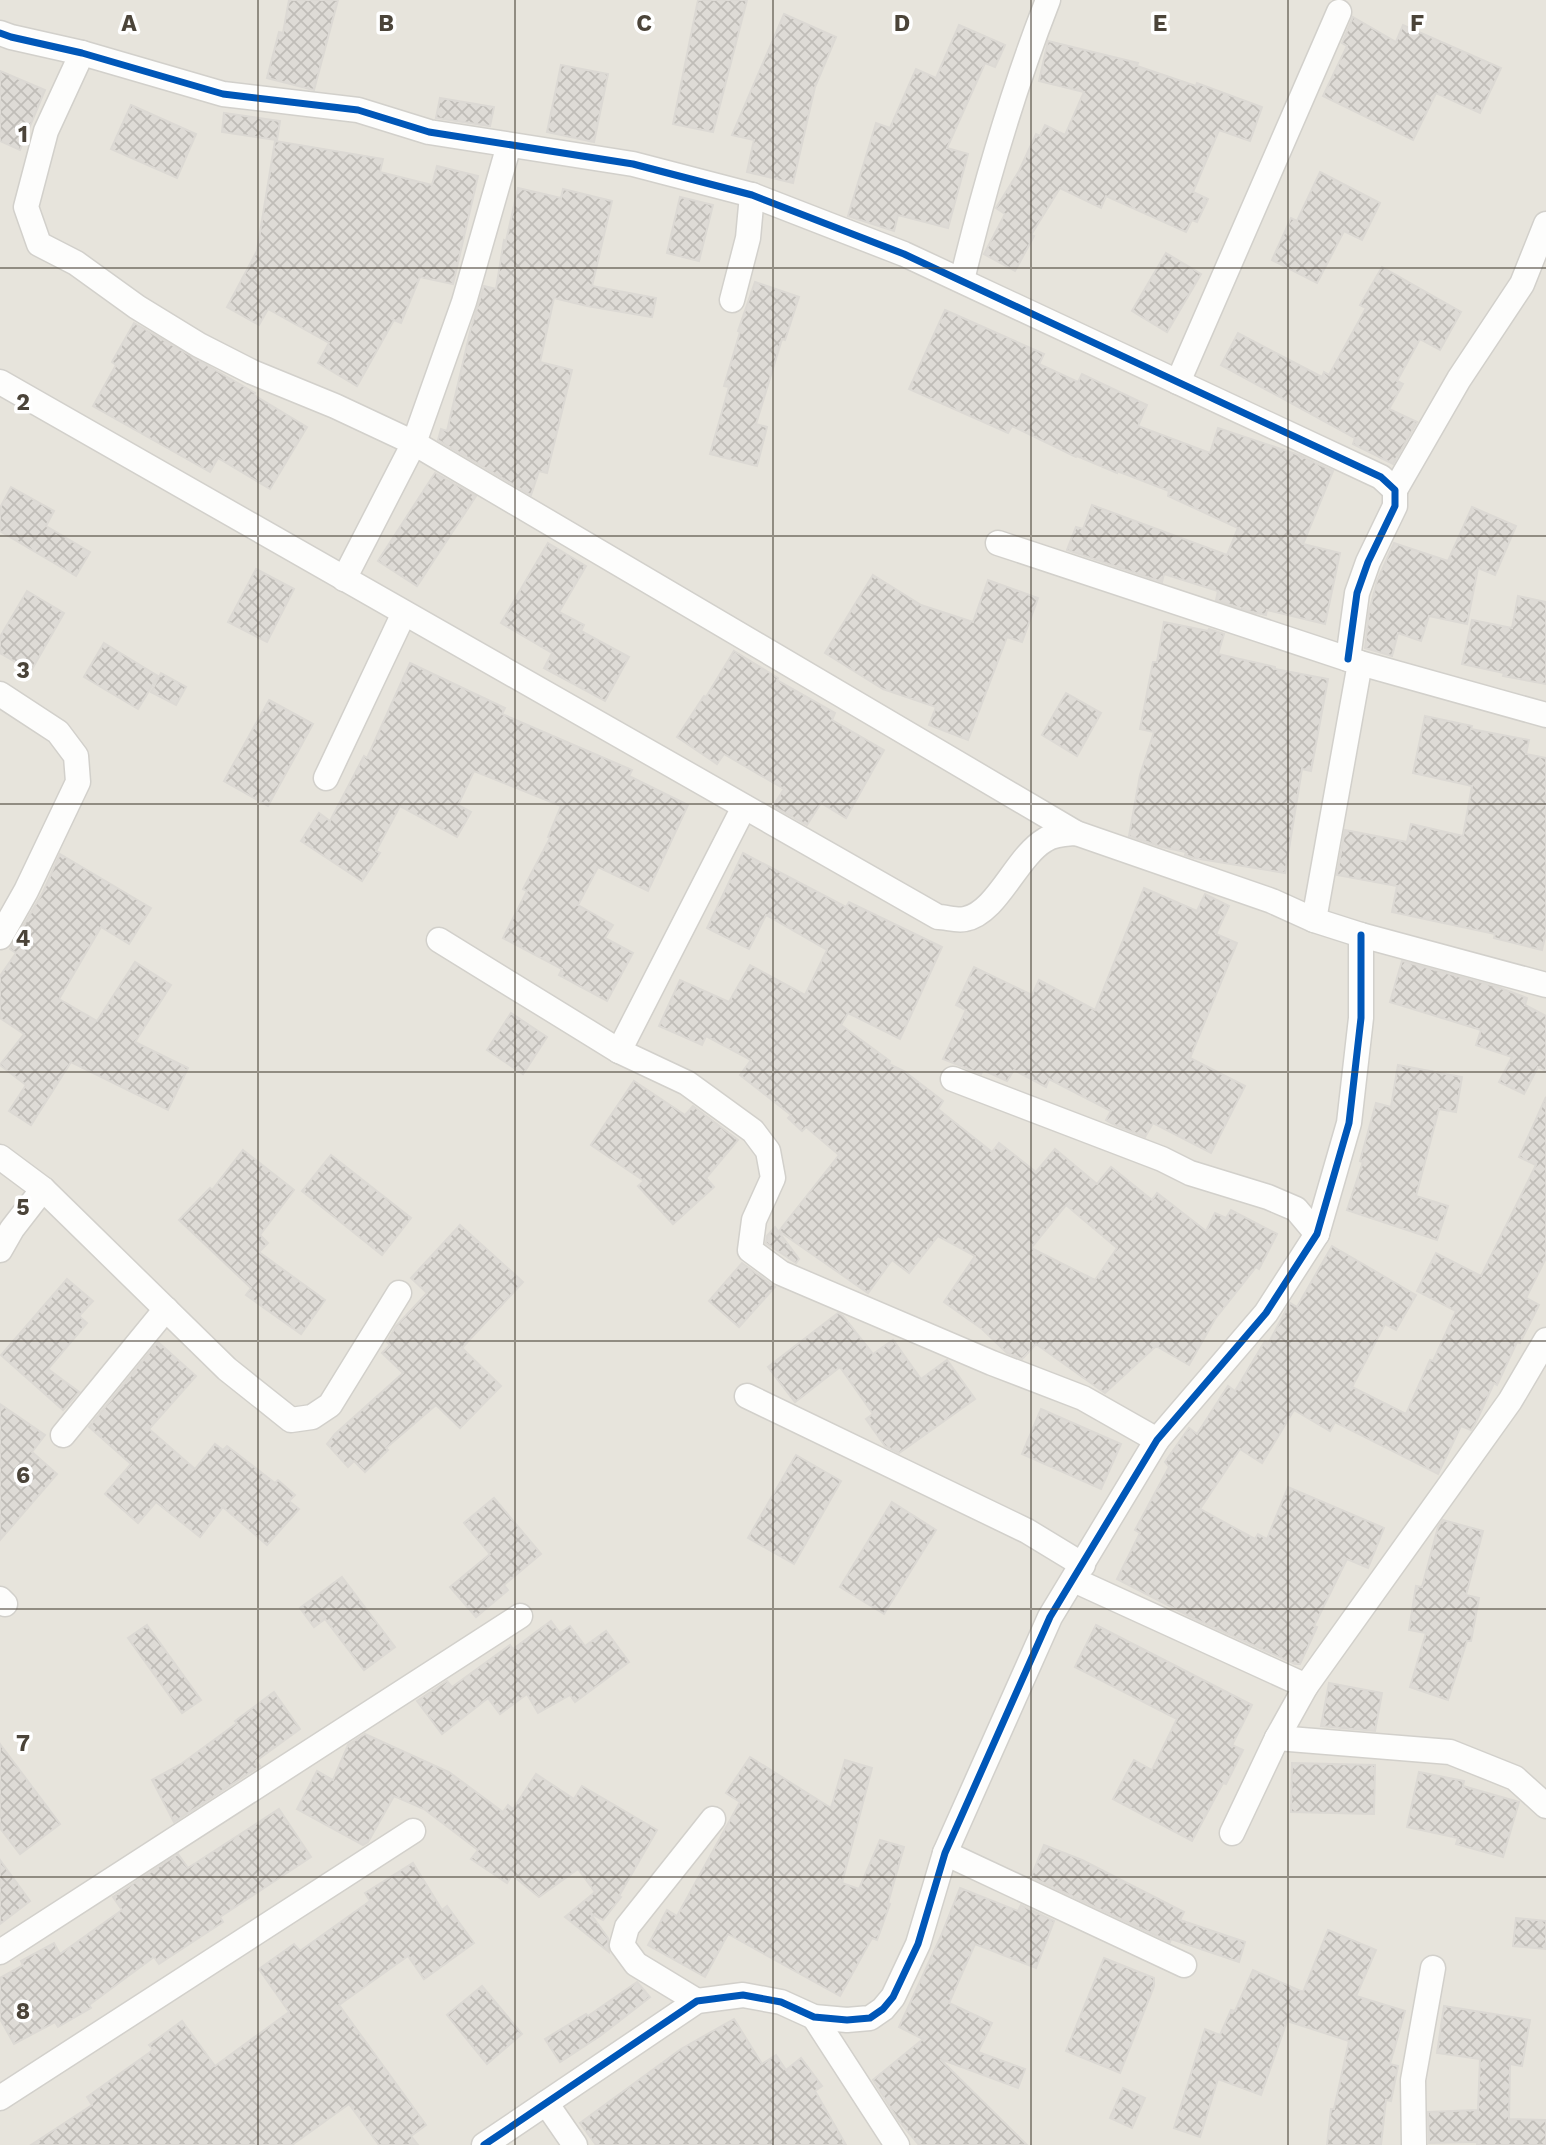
<svg xmlns="http://www.w3.org/2000/svg" width="1546" height="2145" font-family="'Work Sans',sans-serif">
  <style>
    .residential { fill: #e7e4dc }
    .building { fill: url(#building-cross-hatch); stroke: #dcd9d4; stroke-width: 2; fill-rule: evenodd }
    .lines { fill: none; stroke-linecap: round; stroke-linejoin: round }
    .minor-casing { stroke: #d2d0cb; stroke-width: 27 }
    .minor { stroke: #fdfdfc; stroke-width: 24 }
    .cycleway-casing { stroke: #fff; stroke-width: 11 }
    .cycleway { stroke: #0057b8; stroke-width: 7 }
    .grid { fill: none; stroke: #4b4439; stroke-width: 2; stroke-opacity: 0.55 }
    .grid-label { font-size: 23px; text-anchor: middle; font-weight: bold; fill: #4b4439; stroke: #fff; stroke-width: 7; stroke-linejoin: round; paint-order: stroke }
  </style>
  <defs>
    <pattern id="building-cross-hatch" width="8" height="8" patternUnits="userSpaceOnUse" patternTransform="scale(1.75)"><rect width="8" height="8" fill="#dedbd6"/><path d="M0 0l8 8M0 8l8-8" fill="none" stroke="#c0bdb8"/></pattern>
  </defs>
  <rect width="100%" height="100%" fill="#f4f2ee"/>
  <!-- residential -->
  <rect class="residential" x="0" y="0" width="1546" height="2145"/>
  <!-- building -->
  <g class="building">
    <polygon points="289,0 338,0 314,90 267,78 279,32 283,33"/>
    <polygon points="698,0 747,0 713,132 673,124"/>
    <polygon points="784,14 836,37 815,87 793,183 747,172 754,140 732,135"/>
    <polygon points="1353,17 1396,42 1403,25 1501,68 1480,113 1436,93 1413,140 1323,96 1347,46 1342,43"/>
    <polygon points="959,25 1005,45 995,67 985,63 947,148 968,154 948,228 898,215 894,231 848,216 876,123 890,128 916,69 936,78"/>
    <polygon points="1048,41 1138,63 1137,66 1196,86 1197,83 1262,107 1250,141 1219,130 1193,192 1208,199 1197,222 1192,220 1186,232 1106,196 1101,208 1060,188 1031,235 1034,236 1015,271 984,254 1005,214 996,208 1019,171 1036,134 1040,136 1045,125 1065,135 1084,92 1039,81"/>
    <polygon points="561,65 608,74 594,142 547,132"/>
    <polygon points="0,71 45,90 20,150 0,141"/>
    <polygon points="440,98 494,107 490,126 436,118"/>
    <polygon points="131,105 196,134 177,178 111,149"/>
    <polygon points="224,113 280,121 277,140 222,132"/>
    <polygon points="275,141 383,159 380,172 432,185 437,166 478,176 453,284 420,277 401,323 394,320 357,386 318,363 329,343 268,309 259,325 227,307 257,251"/>
    <polygon points="1320,172 1380,203 1362,240 1344,231 1317,283 1272,260 1291,218 1297,221"/>
    <polygon points="518,188 561,198 563,189 612,201 592,286 656,298 652,317 587,306 554,298 540,362 572,370 547,473 539,471 531,495 438,440 441,429 447,431 471,328 484,286 496,289 504,240 506,241"/>
    <polygon points="680,197 713,205 699,261 667,253"/>
    <polygon points="1166,253 1201,274 1167,332 1132,311"/>
    <polygon points="1382,267 1461,312 1440,350 1420,339 1397,381 1403,384 1389,409 1417,422 1393,464 1353,444 1355,438 1221,365 1238,333 1322,377 1324,372 1329,375 1366,308 1360,305"/>
    <polygon points="755,282 799,297 785,340 782,339 756,424 767,427 757,466 710,454 729,387 724,386 740,332 738,331"/>
    <polygon points="945,310 1044,354 1039,364 1078,382 1082,374 1147,405 1138,426 1210,453 1218,428 1299,455 1333,471 1303,544 1340,553 1325,624 1267,610 1266,615 1252,612 1216,600 1218,591 1164,574 1162,582 1067,550 1076,527 1083,529 1092,505 1227,555 1238,528 1168,496 1169,491 1117,471 1117,473 1077,456 1076,457 1012,426 1008,433 909,389"/>
    <polygon points="134,323 255,393 254,395 307,427 270,489 218,458 210,472 93,406 116,365 112,362"/>
    <polygon points="435,473 476,496 417,586 378,561"/>
    <polygon points="11,487 54,511 46,526 90,552 76,576 0,531 0,508"/>
    <polygon points="1472,507 1516,526 1495,575 1478,568 1467,624 1429,616 1421,641 1398,633 1392,656 1365,648 1369,612 1377,581 1394,543 1448,561"/>
    <polygon points="548,543 586,566 559,612 584,625 581,631 629,657 605,701 544,668 552,653 501,623"/>
    <polygon points="256,569 294,589 267,642 228,622"/>
    <polygon points="873,575 921,605 973,622 988,580 1038,598 1022,642 1007,637 968,740 929,725 936,707 883,689 825,653"/>
    <polygon points="27,591 64,613 31,671 0,653 0,637"/>
    <polygon points="1518,596 1546,602 1546,684 1503,676 1504,673 1462,664 1472,620 1512,628"/>
    <polygon points="1164,622 1208,631 1209,629 1224,634 1218,654 1275,667 1275,669 1328,679 1311,771 1302,769 1285,873 1194,858 1185,855 1186,852 1162,847 1129,836 1140,775 1154,732 1140,729 1153,662 1157,662"/>
    <polygon points="104,643 158,676 138,709 84,677"/>
    <polygon points="734,651 778,678 777,680 835,713 832,720 884,750 846,818 821,803 807,825 773,806 784,789 724,754 717,764 677,737 704,696 706,697"/>
    <polygon points="410,663 505,708 502,714 632,770 629,776 688,805 648,891 598,867 578,905 613,925 605,938 633,953 607,1001 559,975 562,969 503,938 527,891 523,889 550,838 548,837 561,806 474,771 458,805 471,812 457,837 400,806 376,851 380,853 362,881 301,841 319,813 330,821 364,756 367,758"/>
    <polygon points="161,673 186,687 176,705 151,692"/>
    <polygon points="1066,693 1101,713 1077,756 1042,735"/>
    <polygon points="269,700 313,724 268,806 224,781"/>
    <polygon points="1425,716 1472,726 1471,729 1529,740 1526,754 1546,758 1546,933 1542,950 1494,938 1495,934 1392,912 1397,886 1337,875 1345,830 1407,842 1411,824 1463,836 1472,786 1413,773"/>
    <path d="M743 853 846 907 849 902 942 947 900 1039 848 1013 841 1025 890 1061 889 1064 904 1071 943 1101 938 1109 992 1152 999 1143 1036 1172 1055 1149 1097 1184 1111 1167 1152 1200 1157 1193 1206 1231 1215 1213 1226 1218 1231 1210 1277 1234 1259 1269 1256 1267 1215 1319 1189 1365 1156 1346 1105 1393 1036 1344 1022 1359 1007 1353 982 1329 944 1302 975 1256 938 1236 909 1273 892 1260 868 1293 779 1231 839 1155 806 1127 802 1131 788 1118 791 1115 740 1075 751 1060 706 1036 702 1045 659 1026 680 980 729 1002 750 965 805 995 827 950 766 915 749 949 707 928ZM1066 1205 1117 1248 1095 1280 1031 1248Z"/>
    <polygon points="60,854 151,908 129,944 101,927 59,999 97,1021 135,962 171,985 135,1042 188,1068 168,1110 71,1062 31,1125 9,1111 26,1085 0,1065 24,1034 0,1018 0,976 16,953 10,949 43,892"/>
    <polygon points="1144,888 1197,911 1205,894 1229,906 1216,934 1237,943 1190,1058 1245,1086 1211,1153 1153,1123 1145,1137 1115,1125 1106,1120 1111,1111 1049,1079 1046,1087 1014,1070 1007,1081 983,1070 981,1074 943,1059 966,1010 956,1005 974,967 1032,995 1039,980 1095,1010"/>
    <polygon points="1402,961 1498,987 1527,998 1525,1005 1546,1016 1546,1071 1538,1067 1524,1094 1499,1082 1512,1057 1476,1045 1481,1030 1390,1002"/>
    <polygon points="511,1013 547,1037 523,1074 487,1050"/>
    <polygon points="1398,1065 1462,1077 1456,1112 1439,1109 1416,1196 1448,1206 1437,1240 1347,1210 1363,1162 1360,1161 1376,1103 1391,1107"/>
    <polygon points="634,1081 685,1115 693,1106 738,1140 706,1178 714,1187 673,1224 638,1186 644,1181 591,1145"/>
    <polygon points="1546,1097 1546,1258 1526,1298 1539,1305 1520,1343 1517,1342 1497,1385 1494,1383 1476,1422 1471,1430 1461,1426 1438,1474 1335,1422 1330,1431 1294,1410 1262,1463 1240,1449 1200,1509 1255,1539 1258,1534 1267,1539 1288,1487 1384,1528 1368,1568 1347,1559 1314,1626 1317,1627 1300,1664 1295,1664 1193,1618 1117,1579 1140,1533 1135,1530 1169,1467 1165,1462 1189,1428 1197,1434 1228,1386 1235,1391 1265,1341 1268,1344 1290,1303 1297,1307 1332,1246 1416,1295 1396,1330 1385,1324 1352,1387 1406,1414 1430,1360 1433,1361 1456,1311 1417,1291 1436,1253 1481,1276 1536,1165 1519,1157"/>
    <polygon points="243,1150 294,1190 260,1235 268,1243 259,1252 325,1300 301,1334 246,1295 251,1288 179,1220 210,1188 212,1190"/>
    <polygon points="331,1155 411,1218 382,1255 302,1191"/>
    <polygon points="460,1225 523,1282 462,1348 501,1386 460,1428 436,1405 386,1448 388,1450 365,1472 354,1461 348,1467 327,1444 335,1434 403,1373 382,1353 390,1345 387,1342 396,1326 427,1293 411,1278"/>
    <polygon points="775,1227 799,1259 796,1263 766,1243 767,1236"/>
    <polygon points="742,1263 775,1287 739,1327 709,1301"/>
    <polygon points="67,1279 93,1301 79,1316 87,1323 48,1369 79,1392 63,1410 1,1355"/>
    <polygon points="838,1313 843,1316 873,1354 893,1340 921,1379 947,1360 975,1399 899,1453 885,1446 866,1419 873,1414 840,1367 795,1402 768,1367"/>
    <polygon points="158,1342 196,1376 149,1429 195,1469 215,1444 223,1450 227,1446 275,1483 278,1480 295,1495 289,1501 299,1509 267,1545 223,1507 200,1537 156,1502 138,1523 105,1494 131,1464 89,1427"/>
    <polygon points="0,1404 45,1435 32,1452 57,1474 0,1540"/>
    <polygon points="1041,1409 1121,1444 1101,1489 1022,1454"/>
    <polygon points="796,1455 841,1481 794,1564 748,1538"/>
    <polygon points="494,1498 541,1554 504,1585 508,1590 476,1617 450,1587 490,1554 464,1523"/>
    <polygon points="892,1502 936,1530 884,1614 840,1587"/>
    <polygon points="1443,1520 1483,1531 1466,1595 1479,1598 1471,1641 1467,1641 1448,1700 1410,1687 1426,1633 1409,1630 1416,1586 1422,1587 1438,1527"/>
    <polygon points="342,1577 395,1647 364,1670 325,1619 314,1627 300,1608"/>
    <polygon points="551,1621 560,1633 570,1626 585,1646 606,1631 629,1662 575,1702 570,1695 538,1713 527,1694 500,1714 488,1698 442,1734 417,1701 447,1681 452,1687 510,1645 513,1649"/>
    <polygon points="147,1625 201,1700 182,1713 128,1638"/>
    <polygon points="1096,1625 1252,1705 1232,1745 1243,1750 1226,1784 1223,1783 1192,1841 1113,1799 1134,1760 1152,1770 1177,1719 1075,1667"/>
    <polygon points="1329,1683 1382,1693 1375,1731 1321,1726"/>
    <polygon points="274,1692 300,1729 256,1761 260,1766 174,1822 152,1780 181,1764 237,1723 235,1721"/>
    <polygon points="365,1734 449,1772 503,1812 508,1805 513,1809 536,1774 574,1799 582,1786 657,1830 619,1896 621,1897 603,1920 590,1913 608,1938 609,1952 565,1917 595,1892 578,1869 539,1897 512,1875 507,1883 471,1859 478,1850 424,1809 394,1796 368,1842 363,1845 297,1809 317,1771 333,1780 348,1745"/>
    <polygon points="0,1744 60,1824 20,1854 0,1828"/>
    <polygon points="750,1757 831,1808 845,1760 872,1768 842,1883 859,1889 880,1840 904,1847 888,1903 890,1904 877,1940 872,1938 840,1996 728,1934 705,1977 648,1945 667,1910 677,1916 740,1802 726,1793"/>
    <polygon points="1292,1763 1375,1765 1374,1814 1291,1812"/>
    <polygon points="1419,1772 1464,1781 1463,1786 1519,1802 1503,1857 1456,1844 1458,1838 1407,1827"/>
    <polygon points="279,1809 311,1857 220,1917 223,1922 159,1964 154,1957 89,2005 91,2008 58,2027 55,2022 14,2044 0,2019 0,1978 23,1965 21,1961 54,1943 60,1954 122,1910 113,1897 178,1854 188,1868"/>
    <polygon points="1044,1845 1082,1860 1184,1912 1180,1920 1245,1942 1239,1962 1171,1939 1170,1942 1031,1877"/>
    <polygon points="0,1860 30,1901 0,1924"/>
    <polygon points="413,1863 442,1910 447,1906 474,1943 424,1979 408,1956 339,2005 426,2125 411,2136 418,2145 379,2145 349,2104 292,2145 31,2145 92,2105 87,2097 153,2050 149,2045 182,2021 215,2066 289,2012 259,1969 294,1944 300,1951 370,1901 365,1893"/>
    <polygon points="960,1888 1018,1911 1021,1905 1054,1921 1036,1968 975,1944 949,2003 992,2023 978,2052 1025,2069 1018,2088 940,2059 1027,2145 919,2145 899,2121 873,2080 923,2039 899,2027 941,1936"/>
    <polygon points="1516,1918 1546,1921 1546,1949 1513,1946"/>
    <polygon points="1328,1930 1376,1950 1356,1996 1405,2011 1390,2064 1398,2066 1391,2101 1386,2100 1381,2145 1327,2145 1331,2109 1334,2109 1349,2041 1287,2021 1261,2095 1218,2079 1200,2137 1174,2128 1205,2029 1220,2035 1231,2010 1235,2011 1253,1970 1303,1992"/>
    <polygon points="1104,1958 1154,1978 1154,1986 1120,2073 1066,2051"/>
    <polygon points="637,1982 650,1997 600,2036 560,2062 545,2039 586,2014 588,2016"/>
    <polygon points="482,1986 522,2034 487,2064 447,2015"/>
    <polygon points="1444,2006 1530,2020 1522,2066 1510,2064 1509,2119 1546,2120 1546,2145 1477,2145 1477,2142 1429,2143 1428,2112 1478,2110 1480,2059 1437,2053"/>
    <polygon points="734,2019 762,2064 776,2055 786,2070 801,2058 822,2086 815,2091 846,2145 596,2145 580,2123 681,2049"/>
    <polygon points="1123,2088 1145,2098 1132,2128 1110,2118"/>
  </g>
  <g class="lines">
    <!-- minor casing -->
    <g class="minor-casing">
      <g id="minor">
        <polyline points="0,33 11,37 82,53 223,94 358,110 429,132 633,164 752,195 904,254 1381,477 1395,490 1395,506 1368,562 1357,593 1348,659"/>
        <polyline points="82,53 46,131 26,207 39,244 76,263 137,307 199,345 252,372 335,406 414,443 464,302 509,145"/>
        <path d="M962 280C985 185 1012 92 1048 0"/>
        <polyline points="732,300 748,238 752,195"/>
        <path d="M0 382 938 917C946 917 957 921 965 919 997 913 1016 857 1045 840 1054 834 1065 834 1076 833"/>
        <polyline points="1178,382 1339,12"/>
        <polyline points="1395,490 1459,379 1522,284 1546,224"/>
        <polyline points="998,543 1360,663 1546,715"/>
        <polyline points="344,579 414,443 1076,833 1272,901 1314,920 1361,935 1546,985"/>
        <polyline points="0,694 58,732 76,756 78,782 26,891 0,937"/>
        <polyline points="326,778 404,613"/>
        <polyline points="1314,920 1360,663"/>
        <polyline points="439,940 619,1051 687,1083 753,1131 768,1151 773,1178 754,1220 750,1250 781,1273 992,1363 1083,1398 1157,1440"/>
        <polyline points="619,1051 744,807"/>
        <polyline points="953,1079 1162,1159 1190,1173 1268,1197 1296,1209 1317,1234"/>
        <polyline points="0,1157 43,1189 227,1369 291,1420 312,1417 330,1405 399,1293"/>
        <polyline points="0,1250 12,1229 43,1189"/>
        <polyline points="747,1396 1027,1531 1083,1565"/>
        <polyline points="63,1435 166,1309"/>
        <polyline points="1074,1580 1306,1686"/>
        <polyline points="0,1599 5,1604"/>
        <polyline points="1277,1738 1450,1752 1515,1778 1546,1806"/>
        <polyline points="1232,1833 1277,1738 1306,1686 1510,1401 1546,1340"/>
        <polyline points="945,1853 1184,1965"/>
        <polyline points="0,1952 520,1616"/>
        <polyline points="697,2001 636,1964 622,1945 627,1927 713,1819"/>
        <polyline points="814,2017 897,2145"/>
        <polyline points="0,2098 413,1831"/>
        <polyline points="546,2103 575,2145"/>
        <polyline points="484,2145 697,2001 743,1995 781,2002 814,2017 847,2020 870,2018 883,2009 893,1997 918,1944 945,1853 1050,1617 1157,1440 1266,1313 1317,1234 1349,1123 1361,1018 1361,935"/>
        <polyline points="1414,2145 1413,2080 1433,1968"/>
      </g>
    </g>
    <!-- minor -->
    <use href="#minor" class="minor"/>
    <!-- cycleway casing -->
    <g class="cycleway-casing">
      <g id="cycleway">
        <polyline points="0,33 11,37 82,53 223,94 358,110 429,132 633,164 752,195 904,254 1381,477 1395,490 1395,506 1368,562 1357,593 1348,659"/>
        <polyline points="484,2145 697,2001 743,1995 781,2002 814,2017 847,2020 870,2018 883,2009 893,1997 918,1944 945,1853 1050,1617 1157,1440 1266,1313 1317,1234 1349,1123 1361,1018 1361,935"/>
      </g>
    </g>
    <!-- cycleway -->
    <use href="#cycleway" class="cycleway"/>
  </g>
  <!-- grid -->
  <path class="grid" d="M258 0V2145M515 0V2145M773 0V2145M1031 0V2145M1288 0V2145M0 268H1546M0 536H1546M0 804H1546M0 1072H1546M0 1341H1546M0 1609H1546M0 1877H1546"/>
  <g class="grid-label">
    <text x="129" y="31">A</text>
    <text x="386" y="31">B</text>
    <text x="644" y="31">C</text>
    <text x="902" y="31">D</text>
    <text x="1160" y="31">E</text>
    <text x="1417" y="31">F</text>
    <text x="23" y="142">1</text>
    <text x="23" y="410">2</text>
    <text x="23" y="678">3</text>
    <text x="23" y="946">4</text>
    <text x="23" y="1215">5</text>
    <text x="23" y="1483">6</text>
    <text x="23" y="1751">7</text>
    <text x="23" y="2019">8</text>
  </g>
</svg>
